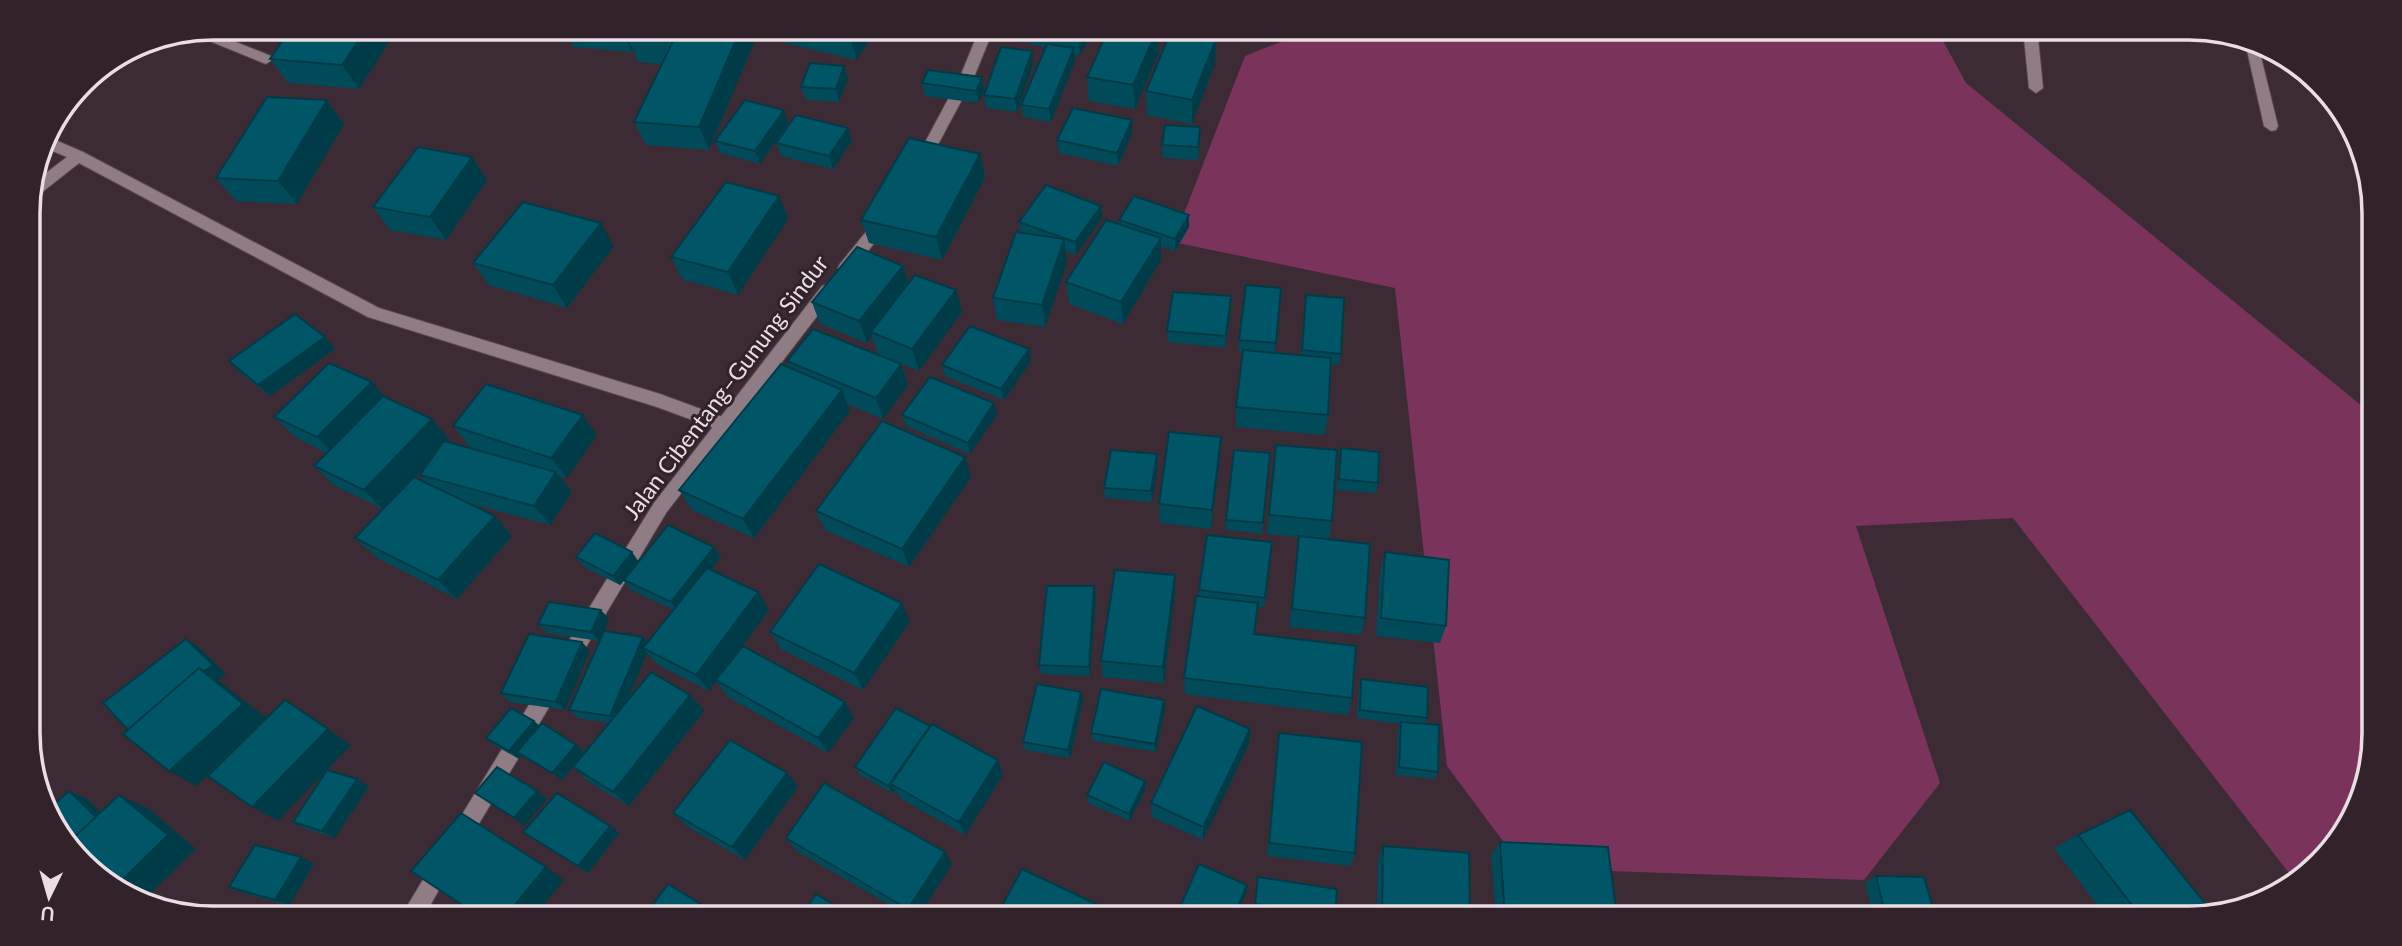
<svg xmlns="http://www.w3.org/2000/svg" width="2402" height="946" font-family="Lato,sans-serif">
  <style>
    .green { fill: #7a345b }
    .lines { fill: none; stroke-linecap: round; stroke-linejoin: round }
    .minor-casing { stroke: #57494f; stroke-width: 2 }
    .tertiary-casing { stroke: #57494f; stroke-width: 2 }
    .minor { fill: #907c85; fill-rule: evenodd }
    .tertiary { fill: #907c85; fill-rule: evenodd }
    .wall { fill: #004a59; fill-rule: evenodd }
    .shaded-wall { fill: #003c48 }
    .building { fill: #005667; stroke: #003c48; stroke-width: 2 }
    .labels { text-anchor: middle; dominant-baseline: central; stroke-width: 6; stroke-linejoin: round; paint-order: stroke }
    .street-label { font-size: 23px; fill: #eadee4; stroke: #32222a }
    .rim { fill: none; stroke: #eadee4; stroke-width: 3.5 }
  </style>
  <rect width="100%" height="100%" fill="#3c2b34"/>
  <!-- green -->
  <polygon class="green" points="1316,28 1936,28 1966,83 2373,415 2374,733 2364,793 2301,880 2296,882 2013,518 1856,526 1940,783 1864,880 1523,868 1447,766 1395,288 1173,242 1245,56"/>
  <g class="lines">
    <!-- minor casing -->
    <g class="minor-casing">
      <g id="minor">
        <polygon points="2023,28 2037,28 2043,88 2036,93 2029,88"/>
        <polygon points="206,30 271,56 273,59 266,64 261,62 190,33"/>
        <polygon points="2244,37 2258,45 2278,126 2276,130 2271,131 2264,126"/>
        <polygon points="46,136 83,152 379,308 660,394 728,419 731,424 728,429 722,431 657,407 368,317 79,163 36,197 29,198 33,183 67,157 43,147"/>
      </g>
    </g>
    <!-- tertiary casing -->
    <g class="tertiary-casing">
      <g id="tertiary">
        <polygon points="980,28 994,28 974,77 926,167 916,167 914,163 960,77"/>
        <polygon points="883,215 888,217 891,221 888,225 852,272 840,272 838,268 840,264 878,217"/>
        <polygon points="828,284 836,290 834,294 666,513 574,667 567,670 560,667 557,661 560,655 654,503 822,286"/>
        <polygon points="550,679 557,682 560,688 557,694 466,845 459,848 452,845 449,838 452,831 543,682"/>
        <polygon points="443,855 450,858 453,865 423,918 400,918 436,858"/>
      </g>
    </g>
    <!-- minor -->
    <use href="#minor" class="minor"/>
    <!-- tertiary -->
    <use href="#tertiary" class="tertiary"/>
  </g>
  <!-- wall -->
  <g class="wall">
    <polygon points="398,28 359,89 288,83 270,59"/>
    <polygon points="780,28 878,28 856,60 785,43"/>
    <polygon points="985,28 1095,28 1080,55 1075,54 1075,61 1051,122 1023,117 1021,105 1045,47 986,33"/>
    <polygon points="1185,28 1241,28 1240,31"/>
    <polygon points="1252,28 1281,28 1280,39 1251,37"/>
    <polygon points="567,34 756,38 709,150 646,145 634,122 662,64 638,62 633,50 632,52 573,47"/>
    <polygon points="1216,39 1215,64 1192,124 1147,115 1146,91"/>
    <polygon points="1159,51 1135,109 1089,101 1087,77"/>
    <polygon points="1033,64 1017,112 986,108 984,95"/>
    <polygon points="844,66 848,79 839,102 806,100 801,87"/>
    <polygon points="982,77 984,90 978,103 925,96 922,83"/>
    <polygon points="327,100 344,124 297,204 236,201 216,178"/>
    <polygon points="788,123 760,164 720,153 715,141"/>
    <polygon points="1132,133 1118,166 1059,153 1057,140"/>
    <polygon points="1200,139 1198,160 1163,158 1162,145"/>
    <polygon points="852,141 833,169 781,156 776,143"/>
    <polygon points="980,154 985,178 942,260 869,243 861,220"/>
    <polygon points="472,157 487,180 446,240 390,230 373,207"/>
    <polygon points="779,196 788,219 738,295 682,279 671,257"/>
    <polygon points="1101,206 1102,218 1076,255 1065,251 1067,262 1045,327 997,320 993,298 1021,233 1019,222"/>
    <polygon points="1119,220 1189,227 1175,251 1161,246 1161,260 1123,324 1069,304 1066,282 1119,224"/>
    <polygon points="614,246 567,308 489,285 473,263"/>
    <polygon points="903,266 908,284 956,290 962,312 919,371 878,354 872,336 867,343 820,324 812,302"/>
    <polygon points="1281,288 1275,353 1301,355 1306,295 1341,354 1339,365 1331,364 1328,415 1325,435 1236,427 1236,407 1243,352 1239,351 1239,340"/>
    <polygon points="1231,308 1225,348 1168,342 1167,331"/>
    <polygon points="325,337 335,349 270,396 240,373 229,361"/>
    <polygon points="1029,349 1031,361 1004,400 945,376 942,365"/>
    <polygon points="787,361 901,364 908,385 883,419 847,404 850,411 754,538 692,510 679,490 790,368"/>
    <path d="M372 382 385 397 450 440 447 442 499 456 470 447 453 426 597 435 567 478 560 476 572 492 550 525 468 503 495 516 512 536 457 599 376 557 355 538 383 509 335 486 314 466 327 453 295 437 274 417ZM430 461 420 475 426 482 415 477Z"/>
    <polygon points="994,403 997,415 970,454 906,426 902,415"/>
    <polygon points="1221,437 1220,457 1211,529 1160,523 1159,504"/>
    <polygon points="1276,445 1332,521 1329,540 1365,618 1361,635 1289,627 1299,537 1267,534"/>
    <polygon points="1341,448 1378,483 1375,493 1337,490"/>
    <polygon points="1270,453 1262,534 1225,530 1226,520"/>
    <polygon points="1157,454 1158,465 1152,502 1105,498 1104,488"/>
    <polygon points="965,457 971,477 909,567 825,530 816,511"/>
    <polygon points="1272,542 1264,607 1258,607 1255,634 1352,698 1348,715 1185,694 1184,678 1199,596 1199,590"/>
    <polygon points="714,547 721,557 711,570 758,592 769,610 732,660 854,718 828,753 728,697 716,681 709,691 658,665 647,653 628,700 690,695 704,711 629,806 589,782 573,767 562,780 522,756 519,759 496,746 486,738 540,726 576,745 585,752 609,723 578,718 569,710 599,641 547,633 538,624 609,619 604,631 643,637 648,643 674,610 631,590 624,581 620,585 584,567 576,557 639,561"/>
    <polygon points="1385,552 1446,626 1440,643 1376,636 1380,571"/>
    <polygon points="1175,575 1175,593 1164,683 1103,677 1101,661"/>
    <polygon points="1096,596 1090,676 1042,674 1039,665"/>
    <polygon points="910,621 863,690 781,649 770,632"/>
    <polygon points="590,651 565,710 510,702 501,693"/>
    <polygon points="1361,679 1427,718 1425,724 1438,772 1435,779 1396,775 1398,730 1400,724 1357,718 1359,688"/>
    <polygon points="1083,700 1070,758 1025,750 1023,742"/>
    <polygon points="1164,700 1165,709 1156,752 1093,741 1091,733"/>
    <polygon points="930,727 1003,775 965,835 900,798 895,790 892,793 860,775 855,767"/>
    <polygon points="1279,733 1355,853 1351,866 1267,856"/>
    <polygon points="1249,744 1203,840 1152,817 1151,803"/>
    <polygon points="357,779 369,786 335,838 306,829 293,822"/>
    <polygon points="1145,781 1146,788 1130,821 1088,803 1087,795"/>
    <polygon points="798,787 745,860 688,827 673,813"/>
    <polygon points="610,826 619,833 588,873 523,832"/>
    <polygon points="2078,835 2200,918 2107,918 2054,848"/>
    <polygon points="786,838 952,864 918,918 912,918 797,851"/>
    <polygon points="1500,842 1617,918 1496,918 1491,855"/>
    <polygon points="1383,846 1470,918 1377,918 1378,859"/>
    <polygon points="301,857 314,864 289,906 243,893 229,887"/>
    <polygon points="1876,876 1936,918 1874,918 1865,883"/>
    <polygon points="1258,877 1335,916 1334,918 1307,918 1254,910"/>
  </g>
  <!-- shaded-wall -->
  <g class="shaded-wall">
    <polygon points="367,28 398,28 359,89 342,65"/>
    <polygon points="741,28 752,28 756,38 709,150 699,127"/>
    <polygon points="855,28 878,28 856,60 850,36"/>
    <polygon points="1079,28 1095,28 1080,55 1077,31"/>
    <polygon points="1158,28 1159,51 1135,109 1133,85"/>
    <polygon points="627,38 633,50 632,52 626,39"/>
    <polygon points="1216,39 1215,64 1192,124 1192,100"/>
    <polygon points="1074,48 1075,61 1051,122 1049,109"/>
    <polygon points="1032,51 1033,64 1017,112 1015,99"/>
    <polygon points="844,66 848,79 839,102 836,89"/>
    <polygon points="982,77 984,90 978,103 976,91"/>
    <polygon points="327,100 344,124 297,204 278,181"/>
    <polygon points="784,110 788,123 760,164 755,151"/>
    <polygon points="1132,120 1132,133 1118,166 1117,153"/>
    <polygon points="1200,127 1200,139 1198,160 1198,147"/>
    <polygon points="848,128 852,141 833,169 829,156"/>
    <polygon points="980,154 985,178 942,260 936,237"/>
    <polygon points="472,157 487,180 446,240 430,217"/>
    <polygon points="779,196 788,219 738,295 728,272"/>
    <polygon points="1101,206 1102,218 1076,255 1075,242"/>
    <polygon points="1189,215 1189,227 1175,251 1175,239"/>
    <polygon points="601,223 614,246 567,308 553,285"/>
    <polygon points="1161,238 1161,260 1123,324 1121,302"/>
    <polygon points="1064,239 1067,262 1045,327 1042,305"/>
    <polygon points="903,266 910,288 871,332 872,336 867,343 859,321"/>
    <polygon points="956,290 962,312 919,371 912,349"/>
    <polygon points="1231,296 1231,308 1225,348 1226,336"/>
    <polygon points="325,337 335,349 270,396 258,385"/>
    <polygon points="1029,349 1031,361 1004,400 1001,389"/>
    <polygon points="901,364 908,385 883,419 876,398"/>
    <polygon points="372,382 390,403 338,458 317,437"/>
    <polygon points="842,390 850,411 754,538 743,519"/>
    <polygon points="994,403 997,415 970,454 968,443"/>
    <polygon points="583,415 597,435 567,478 551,458"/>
    <polygon points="432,419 450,440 384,510 364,490"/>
    <polygon points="1221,437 1220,457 1211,529 1212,510"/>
    <polygon points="1157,454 1158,465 1152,502 1151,491"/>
    <polygon points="965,457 971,477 909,567 902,549"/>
    <polygon points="556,472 572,492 550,525 534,506"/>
    <polygon points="495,516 512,536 457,599 438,580"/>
    <polygon points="714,547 721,557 678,612 671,602"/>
    <polygon points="632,552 639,562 620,585 613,576"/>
    <polygon points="1175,575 1175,593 1164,683 1163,667"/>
    <polygon points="1094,586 1096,596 1090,676 1089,667"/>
    <polygon points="758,592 769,610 709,691 696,675"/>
    <polygon points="902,603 910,621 863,690 854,673"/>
    <polygon points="601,610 609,619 600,641 591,632"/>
    <polygon points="643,637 650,646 643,648 647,653 618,724 610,716"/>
    <polygon points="186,639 200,648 226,674 218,680 268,719 196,786 169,771"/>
    <polygon points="582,642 590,651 565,710 556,702"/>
    <polygon points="1081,692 1083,700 1070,758 1068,750"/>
    <polygon points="690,695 704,711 629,806 613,792"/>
    <polygon points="285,700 351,745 278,821 252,807"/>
    <polygon points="1164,700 1165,709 1156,752 1155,744"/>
    <polygon points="845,702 854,718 828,753 818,738"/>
    <polygon points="534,721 544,729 517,752 522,756 519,759 509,751"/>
    <polygon points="930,726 933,734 891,784 895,790 892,793 888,786"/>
    <polygon points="1250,729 1249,744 1203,840 1203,827"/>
    <polygon points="576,745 585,753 562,780 552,773"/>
    <polygon points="998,760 1003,775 965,835 959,822"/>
    <polygon points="787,773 798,787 745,860 732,847"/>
    <polygon points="357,779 369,786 335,838 322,831"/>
    <polygon points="1145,781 1146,788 1130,821 1129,814"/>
    <polygon points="69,791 86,798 116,827 80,859"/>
    <polygon points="537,791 547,799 524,826 514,818"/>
    <polygon points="119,795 149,809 196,849 143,901 118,884"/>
    <polygon points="610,826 619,833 588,873 578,866"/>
    <polygon points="945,852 952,864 918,918 915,918 908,909"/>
    <polygon points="301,857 314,864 289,906 275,900"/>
    <polygon points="546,867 564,880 533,918 504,918"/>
    <polygon points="1247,885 1247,892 1235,918 1233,918"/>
  </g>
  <!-- building -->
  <g class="building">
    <polygon points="291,28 367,28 342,65 270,59"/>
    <polygon points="570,28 631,28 626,39 567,34"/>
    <polygon points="632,28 741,28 699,127 634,122 673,41 627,38"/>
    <polygon points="815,28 855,28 850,36"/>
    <polygon points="1065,28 1079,28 1077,31"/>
    <polygon points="1109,28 1158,28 1133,85 1087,77"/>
    <polygon points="1171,31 1216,39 1192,100 1146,91"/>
    <polygon points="1047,44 1074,48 1049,109 1021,105"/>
    <polygon points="1001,47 1032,51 1015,99 984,95"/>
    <polygon points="810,63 844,66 836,89 801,87"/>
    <polygon points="928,70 982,77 976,91 922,83"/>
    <polygon points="267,97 327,100 278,181 216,178"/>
    <polygon points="745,100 784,110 755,151 715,141"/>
    <polygon points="1073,108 1132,120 1117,153 1057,140"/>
    <polygon points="796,115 848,128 829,156 776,143"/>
    <polygon points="1165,125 1200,127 1198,147 1162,145"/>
    <polygon points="909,138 980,154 936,237 861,220"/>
    <polygon points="418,147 472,157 430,217 373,207"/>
    <polygon points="726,182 779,196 728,272 671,257"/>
    <polygon points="1046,185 1101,206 1075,242 1019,222"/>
    <polygon points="1134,196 1189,215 1175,239 1119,220"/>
    <polygon points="523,202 601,223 553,285 473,263"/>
    <polygon points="1106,220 1161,238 1121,302 1066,282"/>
    <polygon points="1016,232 1064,239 1042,305 993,298"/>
    <polygon points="857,247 903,266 859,321 812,302"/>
    <polygon points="915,275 956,290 912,349 871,332"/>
    <polygon points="1246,285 1281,288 1276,343 1239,340"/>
    <polygon points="1173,292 1231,296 1226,336 1167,331"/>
    <polygon points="1306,295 1344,298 1341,354 1302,350"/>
    <polygon points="295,314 325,337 258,385 229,361"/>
    <polygon points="970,326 1029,349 1001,389 942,365"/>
    <polygon points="813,329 901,364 876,398 787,361"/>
    <polygon points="1243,350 1331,358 1328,415 1236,407"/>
    <polygon points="329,363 372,382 317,437 274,417"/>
    <polygon points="781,364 842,390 743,519 679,490"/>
    <polygon points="930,377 994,403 968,443 902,415"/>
    <polygon points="486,384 583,415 551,458 453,426"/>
    <polygon points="383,396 432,419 364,490 314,466"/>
    <polygon points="882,421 965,457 902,549 816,511"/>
    <polygon points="1169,432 1221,437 1212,510 1159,504"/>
    <polygon points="444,441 556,472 534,506 420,475"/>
    <polygon points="1276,445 1337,450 1332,521 1269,515"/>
    <polygon points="1341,448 1379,452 1378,483 1339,479"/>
    <polygon points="1111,450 1157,454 1151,491 1104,488"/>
    <polygon points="1234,450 1270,453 1263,523 1226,520"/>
    <polygon points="414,477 495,516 438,580 355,538"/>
    <polygon points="668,525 714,547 671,602 624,580"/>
    <polygon points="595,533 632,552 613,576 576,557"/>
    <polygon points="1207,535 1272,542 1265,598 1199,590"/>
    <polygon points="1299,536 1370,544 1365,618 1292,609"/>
    <polygon points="1385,552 1449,560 1446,626 1381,618"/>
    <polygon points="819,564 902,603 854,673 770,632"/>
    <polygon points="707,568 758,592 696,675 643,648"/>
    <polygon points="1115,570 1175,575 1163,667 1101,661"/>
    <polygon points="1047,586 1094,586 1089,667 1039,665"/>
    <polygon points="1196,596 1258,603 1254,634 1356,646 1352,698 1184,678"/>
    <polygon points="549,602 601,610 591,632 538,624"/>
    <polygon points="604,631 643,637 610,716 569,710"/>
    <polygon points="529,634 582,642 556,702 501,693"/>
    <polygon points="186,639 213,665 204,671 199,668 128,730 103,703"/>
    <polygon points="743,646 845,702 818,738 716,680"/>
    <polygon points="199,668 243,704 169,771 123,734"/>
    <polygon points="651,672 690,695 613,792 573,767"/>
    <polygon points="1361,679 1428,687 1427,718 1360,710"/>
    <polygon points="1037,684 1081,692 1068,750 1023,742"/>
    <polygon points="1101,689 1164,700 1155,744 1091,733"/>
    <polygon points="285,700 328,729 252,807 208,776"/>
    <polygon points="1197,706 1250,729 1203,827 1151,803"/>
    <polygon points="511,708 534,721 509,751 486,738"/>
    <polygon points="896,708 930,726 888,786 855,767"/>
    <polygon points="1401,722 1439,725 1438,772 1399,767"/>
    <polygon points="542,723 576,745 552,773 517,752"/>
    <polygon points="932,724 998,760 959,822 891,784"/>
    <polygon points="1279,733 1362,742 1355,853 1269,843"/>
    <polygon points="730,740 787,773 732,847 673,813"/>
    <polygon points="1104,762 1145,781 1129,814 1087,795"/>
    <polygon points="497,767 537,791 514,818 475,793"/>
    <polygon points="327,770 357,779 322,831 293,822"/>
    <polygon points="824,783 945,852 908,909 786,838"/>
    <polygon points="69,791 96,817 68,843 51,807"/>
    <polygon points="557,793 610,826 578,866 523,832"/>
    <polygon points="119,795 168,835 118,884 74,855 68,843"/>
    <polygon points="2130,810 2213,913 2200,918 2142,918 2078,835"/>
    <polygon points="461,813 546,867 504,918 482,918 411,871"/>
    <polygon points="1500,842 1608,847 1617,918 1505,918"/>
    <polygon points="255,845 301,857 275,900 229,887"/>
    <polygon points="1383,846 1469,853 1470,918 1382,918"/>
    <polygon points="1199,864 1247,885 1233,918 1175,918"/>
    <polygon points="1022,869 1126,918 998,918 996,917"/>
    <polygon points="1876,876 1924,877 1936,918 1886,918"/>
    <polygon points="1258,877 1337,889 1335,916 1255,904"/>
    <polygon points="668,884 723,918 643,918"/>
    <polygon points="816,894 856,918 800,918"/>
  </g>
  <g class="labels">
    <!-- street labels -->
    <g class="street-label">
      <text transform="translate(725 387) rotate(-53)">Jalan Cibentang–Gunung Sindur</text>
    </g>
  </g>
  <!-- crop -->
  <path d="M0 0H2402V946H0ZM213 40H2189A173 173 0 0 1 2362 213V733A173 173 0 0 1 2189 906H213A173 173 0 0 1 40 733V213A173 173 0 0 1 213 40Z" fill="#32222a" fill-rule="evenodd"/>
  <path class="rim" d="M213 40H2189A173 173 0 0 1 2362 213V733A173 173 0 0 1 2189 906H213A173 173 0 0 1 40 733V213A173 173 0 0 1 213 40Z"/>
  <!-- north arrow -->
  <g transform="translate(49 897) rotate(185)" stroke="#32222a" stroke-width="5" paint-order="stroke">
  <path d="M0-5L12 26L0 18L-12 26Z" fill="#eadee4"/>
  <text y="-10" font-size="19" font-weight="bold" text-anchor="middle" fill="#eadee4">U</text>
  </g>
</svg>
